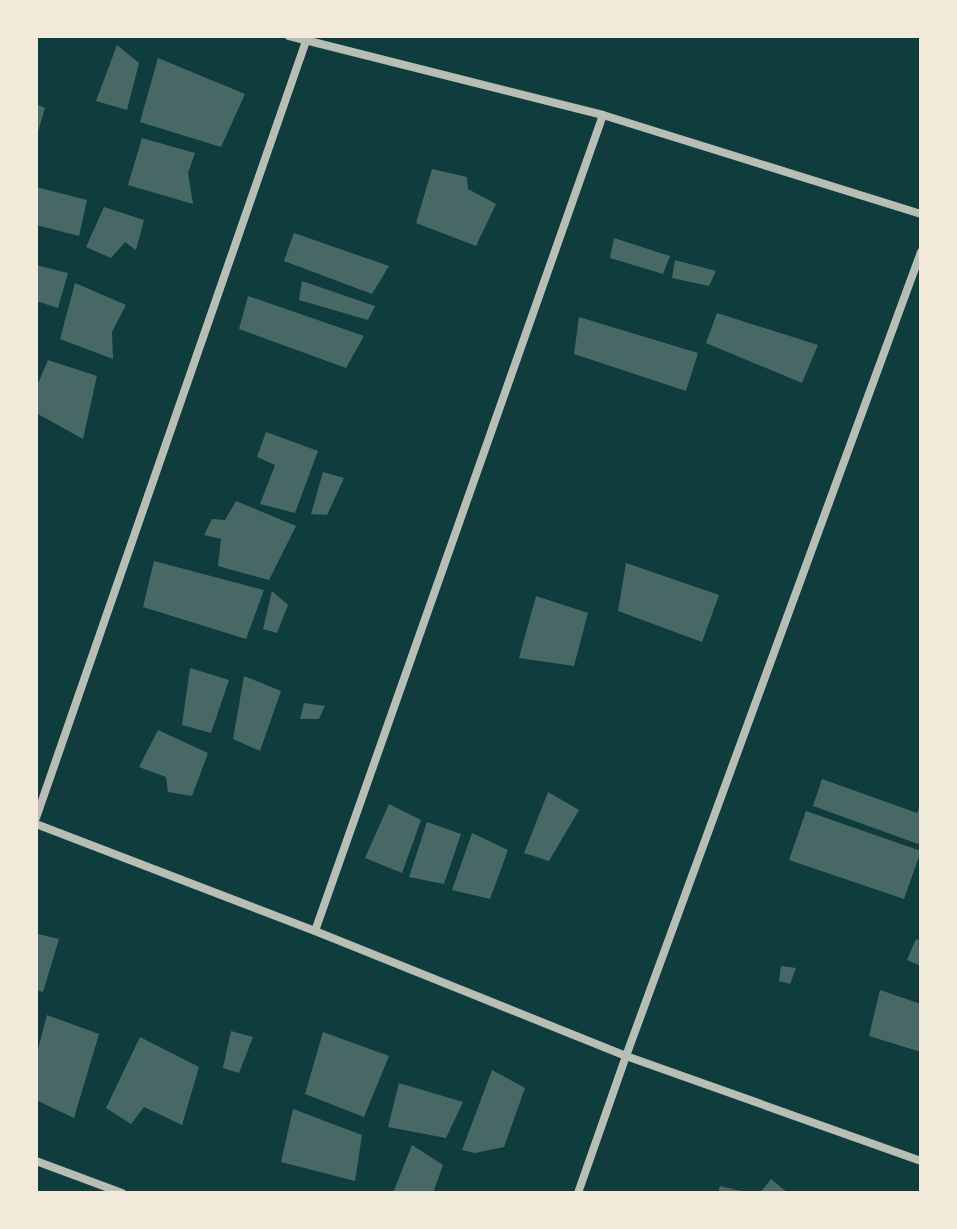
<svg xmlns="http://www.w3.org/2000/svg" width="957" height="1229" font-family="Mulish,sans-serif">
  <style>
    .building { fill: #486865 }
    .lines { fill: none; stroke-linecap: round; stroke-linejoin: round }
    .minor { stroke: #b8beb3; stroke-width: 8 }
  </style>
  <rect width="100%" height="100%" fill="#0f3d3e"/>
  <!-- building -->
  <g class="building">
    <polygon points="117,45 139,63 127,110 96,101"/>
    <polygon points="158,58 245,94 221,147 140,122"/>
    <polygon points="36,104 45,108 37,135 36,135"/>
    <polygon points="142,138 195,153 188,173 193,204 128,185"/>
    <polygon points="432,169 467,177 468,189 496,204 476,246 416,223"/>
    <polygon points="36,187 87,200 79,236 36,225"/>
    <polygon points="104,207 144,220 136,250 125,242 111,258 86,247"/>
    <polygon points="294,233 389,266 372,294 284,261"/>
    <polygon points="614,238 670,256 663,274 610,258"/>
    <polygon points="675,260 716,271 709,286 672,278"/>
    <polygon points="36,265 68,273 58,308 36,301"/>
    <polygon points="302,281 375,306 368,320 299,300"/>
    <polygon points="75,283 126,305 112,332 113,359 60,339"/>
    <polygon points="248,296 364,336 346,368 239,329"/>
    <polygon points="717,313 818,345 802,383 706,343"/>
    <polygon points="579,317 698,353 686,391 574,354"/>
    <polygon points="48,360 97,376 83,439 36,413 36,388"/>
    <polygon points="266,432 318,451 295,513 260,504 275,465 257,457"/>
    <polygon points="323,472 344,478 327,515 311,514"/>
    <polygon points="236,501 296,526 269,580 218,566 221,539 204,535 212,519 225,520"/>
    <polygon points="154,561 264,590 246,639 143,607"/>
    <polygon points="626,563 719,595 702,642 618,611"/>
    <polygon points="272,591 288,605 277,633 263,629"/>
    <polygon points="536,596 588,613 574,666 519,658"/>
    <polygon points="190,668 229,680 211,733 182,725"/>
    <polygon points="244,676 281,691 260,751 233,739"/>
    <polygon points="304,703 325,706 319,719 300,719"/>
    <polygon points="158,730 208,753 192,796 168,792 166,777 139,767"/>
    <polygon points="822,779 917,813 921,804 921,845 813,806"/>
    <polygon points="548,792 579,810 549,861 524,853"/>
    <polygon points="389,804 421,820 402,873 365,858"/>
    <polygon points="806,811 921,851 904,899 789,860"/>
    <polygon points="427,822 461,834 444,884 409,877"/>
    <polygon points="472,833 508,850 490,899 452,890"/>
    <polygon points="38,934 59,939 43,992 36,990 36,936"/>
    <polygon points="916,939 921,941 921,966 907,960"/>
    <polygon points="781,966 796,968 790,984 779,981"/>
    <polygon points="880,990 921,1004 921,1052 869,1036"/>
    <polygon points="47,1015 99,1034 74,1118 36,1100 36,1057"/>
    <polygon points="231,1031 253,1037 239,1073 223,1068"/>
    <polygon points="323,1032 389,1056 364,1117 305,1094"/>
    <polygon points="140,1037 199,1067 182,1125 144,1107 131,1124 106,1108"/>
    <polygon points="492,1070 525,1088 504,1147 475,1153 462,1150"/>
    <polygon points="399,1083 463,1102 446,1138 388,1127"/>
    <polygon points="293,1109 362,1135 355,1181 281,1162"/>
    <polygon points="412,1145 443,1165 433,1193 393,1193"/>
    <polygon points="771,1179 788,1193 760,1193"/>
    <polygon points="720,1186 745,1192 745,1193 718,1193"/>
  </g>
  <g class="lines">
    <!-- minor -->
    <g class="minor">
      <polyline points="289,36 603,115 921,214"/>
      <polyline points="36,818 306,41"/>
      <polyline points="36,824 315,931 626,1056 921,1161"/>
      <polyline points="315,931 603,115"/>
      <polyline points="36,1161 122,1193"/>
      <polyline points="578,1193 626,1056 921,252"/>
    </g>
  </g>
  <!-- border -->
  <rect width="957" height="1229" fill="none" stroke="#f1e9da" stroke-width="76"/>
</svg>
